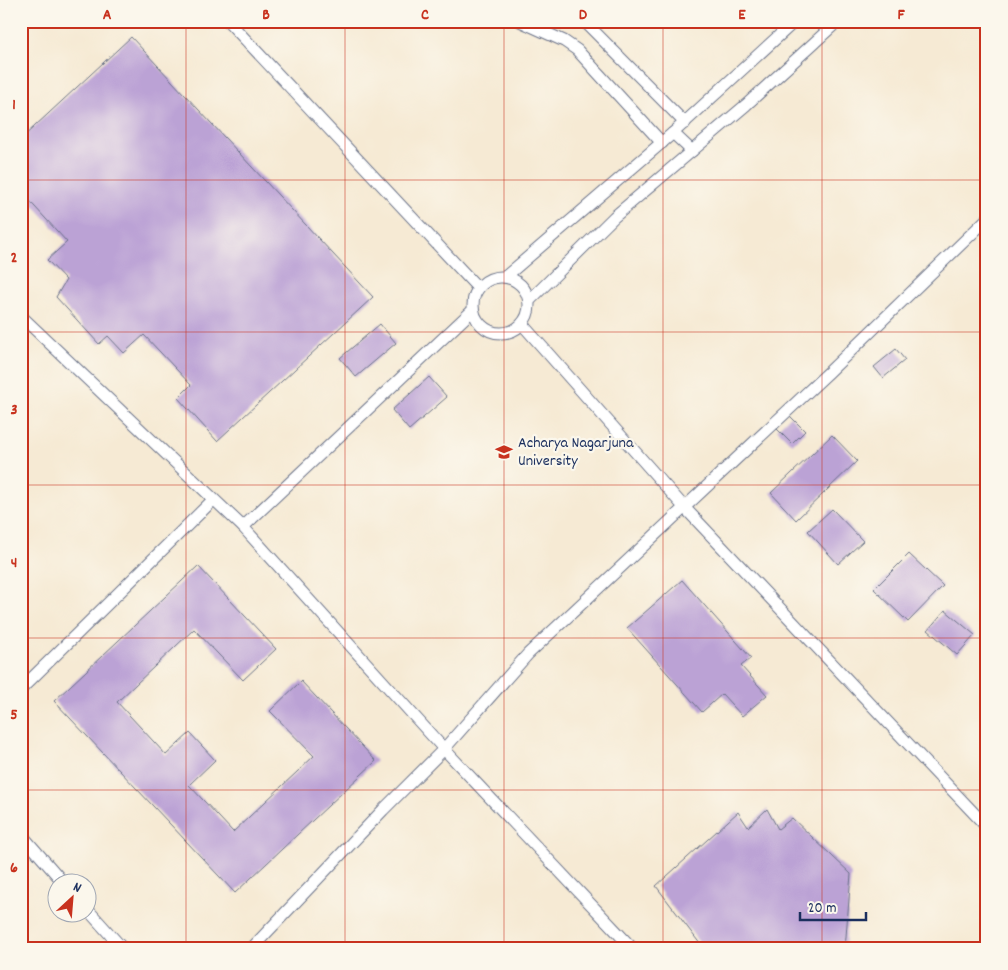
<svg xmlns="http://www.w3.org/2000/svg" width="1008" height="970" font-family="Dekko,sans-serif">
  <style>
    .building { fill: #bba2d5 }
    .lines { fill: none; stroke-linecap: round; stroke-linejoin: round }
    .service-casing { stroke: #687087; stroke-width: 13 }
    .service { stroke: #fff; stroke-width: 11 }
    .grid { fill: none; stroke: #c8321e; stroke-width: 1; stroke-opacity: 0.55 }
    .labels { text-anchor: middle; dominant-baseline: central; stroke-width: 4.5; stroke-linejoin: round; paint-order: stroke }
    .poi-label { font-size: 16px; fill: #1b2f5e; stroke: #fbf7ec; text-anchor: start }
    .neatline { fill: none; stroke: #c8321e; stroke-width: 2 }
    .grid-label { font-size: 16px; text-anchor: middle; font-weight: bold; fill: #c8321e }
  </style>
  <rect width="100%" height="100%" fill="#fbf7ec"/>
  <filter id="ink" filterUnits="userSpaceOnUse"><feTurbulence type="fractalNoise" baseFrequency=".02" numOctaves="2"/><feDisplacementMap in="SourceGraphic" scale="10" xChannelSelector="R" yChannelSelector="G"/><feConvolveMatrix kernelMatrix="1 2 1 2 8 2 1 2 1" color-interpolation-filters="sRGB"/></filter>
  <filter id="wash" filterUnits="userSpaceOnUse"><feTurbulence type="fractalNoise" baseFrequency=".0096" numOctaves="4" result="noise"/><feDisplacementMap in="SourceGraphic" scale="20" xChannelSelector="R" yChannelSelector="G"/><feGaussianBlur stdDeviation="1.12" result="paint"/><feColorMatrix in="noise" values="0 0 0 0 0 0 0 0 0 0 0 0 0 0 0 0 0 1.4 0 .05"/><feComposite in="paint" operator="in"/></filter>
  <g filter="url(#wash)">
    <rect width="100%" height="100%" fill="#f6ead4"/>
    <g id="blocks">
      <!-- building -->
      <g class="building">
        <polygon points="131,37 373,297 217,441 178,398 191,385 144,335 124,353 108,336 99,344 56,297 66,280 47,260 67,242 24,195 21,198 21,139"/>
        <polygon points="380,324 396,343 356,377 340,358"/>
        <polygon points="896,349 905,360 883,378 874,367"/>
        <polygon points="429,377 447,397 409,430 392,410"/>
        <polygon points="790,416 805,431 792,444 777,429"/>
        <polygon points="832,435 857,461 796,520 771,493"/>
        <polygon points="832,509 863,541 838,564 808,531"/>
        <polygon points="909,554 943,586 908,622 874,589"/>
        <polygon points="198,566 276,649 243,680 194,629 117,702 166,755 190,733 215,760 189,785 233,832 314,756 270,711 301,681 376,761 235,893 54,701"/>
        <polygon points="682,580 751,658 741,666 767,695 742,716 722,694 702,712 627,628"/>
        <polygon points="945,610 975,635 957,655 928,630"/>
        <polygon points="767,809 778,829 792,818 851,874 845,949 704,949 656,886 738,812 748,827"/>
      </g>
    </g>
  </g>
  <g filter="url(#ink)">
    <use href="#blocks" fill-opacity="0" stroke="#687087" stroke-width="1"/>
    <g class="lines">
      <!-- service casing -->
      <g class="service-casing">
        <g id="service">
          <polyline points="228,21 478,288"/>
          <polyline points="520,21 564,41 577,50 662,143"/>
          <polyline points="584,21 685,123"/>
          <polyline points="673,133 692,151"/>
          <circle cx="501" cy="305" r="28"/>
          <polyline points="505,277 673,133 795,21"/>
          <polyline points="529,301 614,217 746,105 838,21"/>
          <polyline points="21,316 243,527 444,749 633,949"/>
          <polyline points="522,324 684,507 987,827"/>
          <polyline points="243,527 473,310"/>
          <polyline points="21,689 213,500"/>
          <polyline points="21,834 63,882"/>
          <polyline points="88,910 123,949"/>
          <polyline points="251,949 383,810 444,749 528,654 829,372 987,219"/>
        </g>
      </g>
      <!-- service -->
      <use href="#service" class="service"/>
    </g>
  </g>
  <!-- grid -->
  <path class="grid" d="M186 21V949M345 21V949M504 21V949M663 21V949M822 21V949M21 180H987M21 332H987M21 485H987M21 638H987M21 790H987"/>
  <!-- icons -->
  <defs>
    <g id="university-bare" transform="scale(1.35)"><path d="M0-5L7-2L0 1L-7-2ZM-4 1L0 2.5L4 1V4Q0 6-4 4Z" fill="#c8321e" stroke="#fbf7ec" stroke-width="2.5" paint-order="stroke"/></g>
  </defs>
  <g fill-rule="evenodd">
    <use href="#university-bare" x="504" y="452"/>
  </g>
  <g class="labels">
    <!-- poi labels -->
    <g class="poi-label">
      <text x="518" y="443">Acharya Nagarjuna<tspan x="518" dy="18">University</tspan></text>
    </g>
  </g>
  <!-- margin -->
  <rect width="1008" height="970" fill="none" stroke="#fbf7ec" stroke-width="55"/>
  <!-- north arrow -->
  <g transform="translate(72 898) rotate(26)"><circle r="24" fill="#fbf7ec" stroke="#a1a7b3"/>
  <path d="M0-4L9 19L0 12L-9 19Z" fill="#c8321e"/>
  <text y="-8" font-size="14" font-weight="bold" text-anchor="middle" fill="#1b2f5e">N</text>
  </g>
  <!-- scale -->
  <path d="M800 912v8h66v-8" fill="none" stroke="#1b2f5e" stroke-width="2.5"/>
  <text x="808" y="912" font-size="15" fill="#1b2f5e" stroke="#fbf7ec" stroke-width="4" paint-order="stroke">20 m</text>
  <rect x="28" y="28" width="952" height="914" class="neatline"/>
  <g class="grid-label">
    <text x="107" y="19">A</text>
    <text x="266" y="19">B</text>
    <text x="425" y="19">C</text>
    <text x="583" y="19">D</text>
    <text x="742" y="19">E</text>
    <text x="901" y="19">F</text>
    <text x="14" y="109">1</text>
    <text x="14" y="262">2</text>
    <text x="14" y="414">3</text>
    <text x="14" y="567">4</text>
    <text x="14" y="719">5</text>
    <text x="14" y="872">6</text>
  </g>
</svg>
